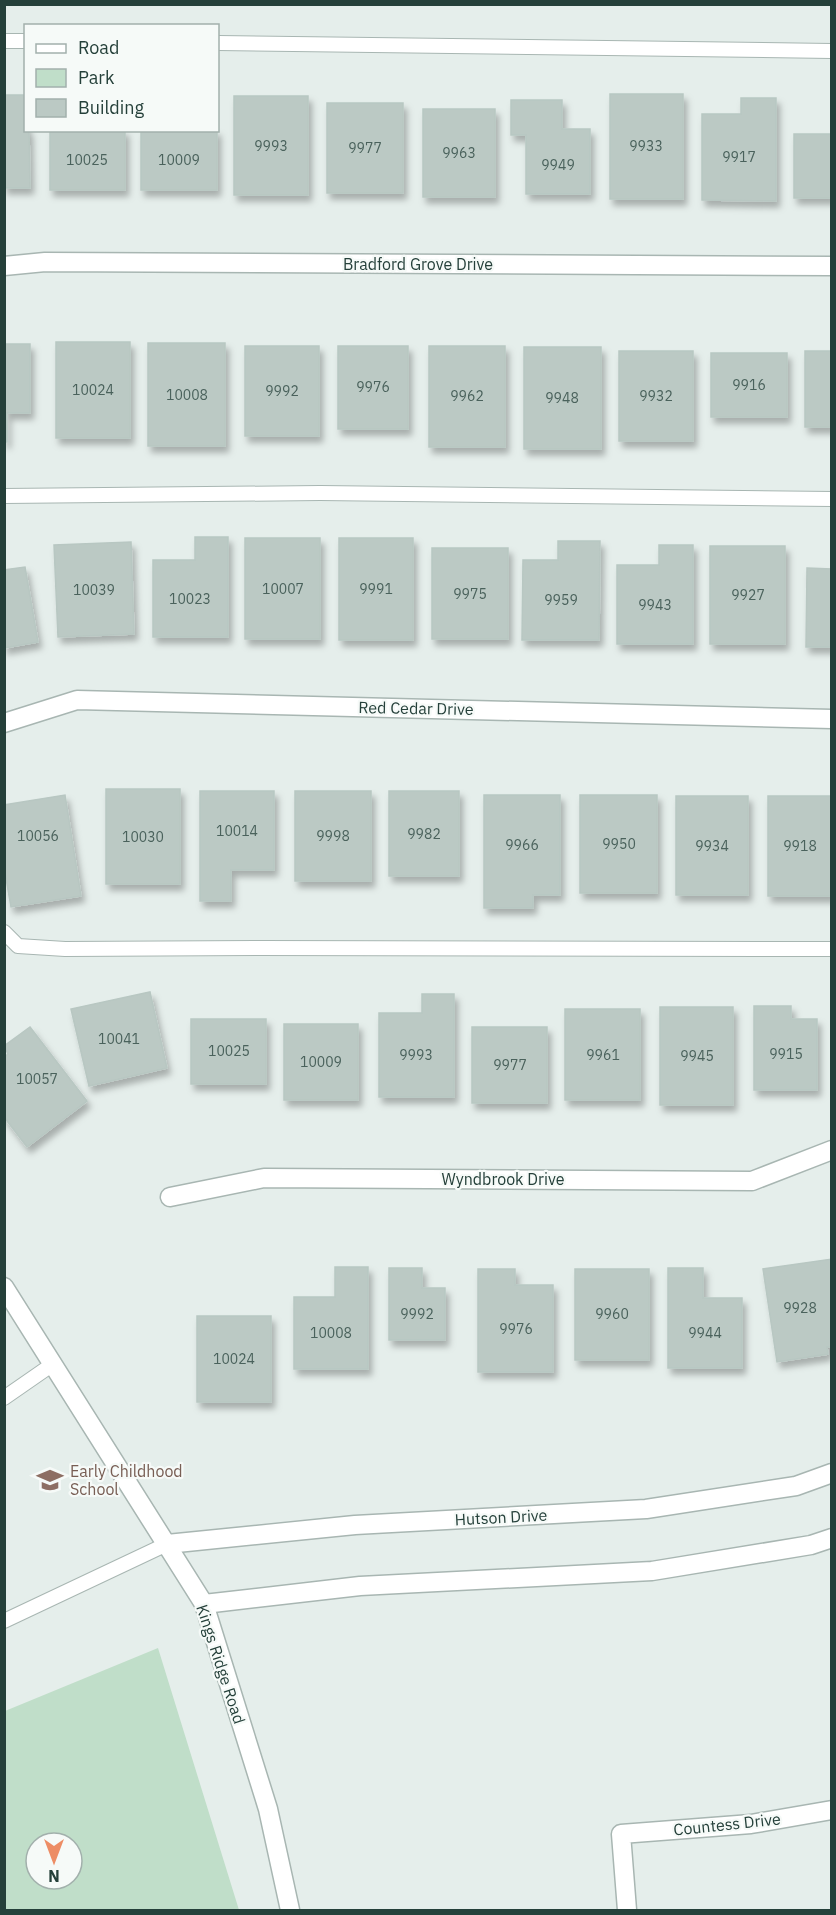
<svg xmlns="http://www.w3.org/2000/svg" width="836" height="1915" font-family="'IBM Plex Sans',sans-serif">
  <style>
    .green { fill: #c0dec9; fill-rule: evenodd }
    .building { fill: #bbc9c4; stroke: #b8c7c2; stroke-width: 1.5; filter: url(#shadow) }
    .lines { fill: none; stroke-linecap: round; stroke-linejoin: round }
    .service-casing { stroke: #a8b6b2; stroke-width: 16 }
    .minor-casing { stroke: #a8b6b2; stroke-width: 21 }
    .tertiary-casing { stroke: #a8b6b2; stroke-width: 21 }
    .service { stroke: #fff; stroke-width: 14 }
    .minor { stroke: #fff; stroke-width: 18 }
    .tertiary { stroke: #fff; stroke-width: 18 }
    .labels { text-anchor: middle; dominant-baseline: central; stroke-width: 4.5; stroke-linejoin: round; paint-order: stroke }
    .number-label { font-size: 14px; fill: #4a625c }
    .street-label { font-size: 16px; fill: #25403a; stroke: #f6faf8 }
    .education-label { font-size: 16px; fill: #785e54; stroke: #f6faf8; text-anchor: start }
  </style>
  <defs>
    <filter id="shadow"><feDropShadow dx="3.5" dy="6" stdDeviation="3" flood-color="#0004"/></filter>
  </defs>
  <rect width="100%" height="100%" fill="#e5eeeb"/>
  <!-- green -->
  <path class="green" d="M158 1648 239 1910H5V1711ZM36 1843H72V1879H36Z"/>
  <!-- building -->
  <g class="building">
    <rect x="610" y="94" width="73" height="105"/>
    <polygon points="4,95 26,95 26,130 29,130 30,188 4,188"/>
    <rect x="234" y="96" width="74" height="99"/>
    <polygon points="741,98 776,98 776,201 702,200 702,114 741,114"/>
    <polygon points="511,100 562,100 562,129 590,129 590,194 526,194 526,135 511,135"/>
    <rect x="327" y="103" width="76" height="90"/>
    <rect x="423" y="109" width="72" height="88"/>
    <rect x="50" y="130" width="75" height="60"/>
    <rect x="141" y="130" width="76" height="60"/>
    <rect x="794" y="134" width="38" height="64"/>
    <rect x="56" y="342" width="74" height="96"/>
    <rect x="148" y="343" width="77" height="103"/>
    <polygon points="4,344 30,344 30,413 7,413 7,442 4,442"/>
    <rect x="245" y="346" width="74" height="90"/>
    <rect x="338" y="346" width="70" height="83"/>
    <rect x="429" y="346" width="76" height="101"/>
    <rect x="524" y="347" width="77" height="102"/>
    <rect x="619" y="351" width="74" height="90"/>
    <rect x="805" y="351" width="27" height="76"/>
    <rect x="711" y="353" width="76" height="64"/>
    <polygon points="195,537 228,537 228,637 153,637 153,560 195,560"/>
    <rect x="245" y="538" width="75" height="101"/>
    <rect x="339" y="538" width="74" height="102"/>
    <polygon points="558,541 600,541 599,640 522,640 523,560 558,560"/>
    <polygon points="131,542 134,634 58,637 54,545"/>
    <polygon points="659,545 693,545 693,644 617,644 617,565 659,565"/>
    <rect x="710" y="546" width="75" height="98"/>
    <rect x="432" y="548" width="76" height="91"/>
    <polygon points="25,567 38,642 4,648 4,570"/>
    <polygon points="807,568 832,569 832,647 806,647"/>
    <rect x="106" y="789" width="74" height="95"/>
    <polygon points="200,791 274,791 274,870 231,870 231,901 200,901"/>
    <rect x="295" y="791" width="76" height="90"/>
    <rect x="389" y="791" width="70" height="85"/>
    <polygon points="65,795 81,896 11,907 4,867 4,805"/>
    <polygon points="484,795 560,795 560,895 533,895 533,908 484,908"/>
    <rect x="580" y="795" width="77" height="98"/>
    <rect x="676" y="796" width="72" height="99"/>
    <rect x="768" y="796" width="64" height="100"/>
    <polygon points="150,992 167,1068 89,1086 71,1009"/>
    <polygon points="422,994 454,994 454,1097 379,1097 379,1013 422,1013"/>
    <polygon points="754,1006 791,1006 791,1019 817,1019 817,1090 754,1090"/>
    <rect x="660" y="1007" width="73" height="98"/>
    <rect x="565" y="1009" width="75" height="91"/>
    <rect x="191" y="1019" width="75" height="65"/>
    <rect x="284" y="1024" width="74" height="76"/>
    <polygon points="30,1027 87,1101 27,1147 4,1117 4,1057 8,1054 4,1046"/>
    <rect x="472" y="1027" width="75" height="76"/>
    <polygon points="832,1259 832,1347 827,1347 828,1354 777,1362 763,1269"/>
    <polygon points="335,1267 368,1267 368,1369 294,1369 294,1297 335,1297"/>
    <polygon points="389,1268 422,1268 422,1288 445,1288 445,1340 389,1340"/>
    <polygon points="668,1268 703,1268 703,1298 742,1298 742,1368 668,1368"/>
    <polygon points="478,1269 515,1269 515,1285 553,1285 553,1372 478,1372"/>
    <rect x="575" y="1269" width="74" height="91"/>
    <rect x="197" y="1316" width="74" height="86"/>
  </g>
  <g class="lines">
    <!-- service casing -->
    <g class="service-casing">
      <g id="service">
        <polyline points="4,41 26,41"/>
        <polyline points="218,43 832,51"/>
        <polyline points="4,496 320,493 832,499"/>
        <polyline points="4,932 18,946 65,949 257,948 832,949"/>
        <polyline points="4,1398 53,1364"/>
        <polyline points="4,1621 167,1544"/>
      </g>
    </g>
    <!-- minor casing -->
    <g class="minor-casing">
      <g id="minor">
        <polyline points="4,266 45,262 832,266"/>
        <polyline points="4,723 77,700 832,719"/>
        <polyline points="170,1197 264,1178 752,1181 832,1150"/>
        <polyline points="627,1910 621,1834 751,1824 832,1810"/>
      </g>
    </g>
    <!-- tertiary casing -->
    <g class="tertiary-casing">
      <g id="tertiary">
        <polyline points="4,1287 204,1604 268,1809 290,1910"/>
        <polyline points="167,1544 355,1525 646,1509 796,1486 832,1473"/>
        <polyline points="204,1604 360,1586 652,1571 811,1545 832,1538"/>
      </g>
    </g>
    <!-- service -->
    <use href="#service" class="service"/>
    <!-- minor -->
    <use href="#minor" class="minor"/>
    <!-- tertiary -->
    <use href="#tertiary" class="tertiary"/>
  </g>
  <!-- icons -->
  <defs>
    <g id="school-bare" transform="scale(2.07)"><path d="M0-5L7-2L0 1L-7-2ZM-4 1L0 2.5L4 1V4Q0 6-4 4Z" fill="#8d6e63" stroke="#f6faf8" stroke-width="2.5" paint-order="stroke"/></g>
  </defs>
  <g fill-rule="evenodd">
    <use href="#school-bare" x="50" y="1480"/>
  </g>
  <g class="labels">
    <!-- number labels -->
    <g class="number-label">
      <text x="271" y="146">9993</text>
      <text x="646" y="146">9933</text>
      <text x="365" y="148">9977</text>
      <text x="459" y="153">9963</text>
      <text x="739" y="157">9917</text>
      <text x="87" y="160">10025</text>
      <text x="179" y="160">10009</text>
      <text x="558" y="165">9949</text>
      <text x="749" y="385">9916</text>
      <text x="373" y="387">9976</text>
      <text x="93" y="390">10024</text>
      <text x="282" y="391">9992</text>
      <text x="187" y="395">10008</text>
      <text x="467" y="396">9962</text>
      <text x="656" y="396">9932</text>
      <text x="562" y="398">9948</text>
      <text x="283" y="589">10007</text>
      <text x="376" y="589">9991</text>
      <text x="94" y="590">10039</text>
      <text x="470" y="594">9975</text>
      <text x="748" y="595">9927</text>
      <text x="190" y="599">10023</text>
      <text x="561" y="600">9959</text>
      <text x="655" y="605">9943</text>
      <text x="237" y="831">10014</text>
      <text x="424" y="834">9982</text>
      <text x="38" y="836">10056</text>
      <text x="333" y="836">9998</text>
      <text x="143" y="837">10030</text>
      <text x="619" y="844">9950</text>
      <text x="522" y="845">9966</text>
      <text x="712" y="846">9934</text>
      <text x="800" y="846">9918</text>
      <text x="119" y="1039">10041</text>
      <text x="229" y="1051">10025</text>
      <text x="786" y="1054">9915</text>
      <text x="416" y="1055">9993</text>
      <text x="603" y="1055">9961</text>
      <text x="697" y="1056">9945</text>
      <text x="321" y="1062">10009</text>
      <text x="510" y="1065">9977</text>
      <text x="37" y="1079">10057</text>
      <text x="800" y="1308">9928</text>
      <text x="417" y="1314">9992</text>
      <text x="612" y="1314">9960</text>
      <text x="516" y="1329">9976</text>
      <text x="331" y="1333">10008</text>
      <text x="705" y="1333">9944</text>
      <text x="234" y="1359">10024</text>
    </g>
    <!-- street labels -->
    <g class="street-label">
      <text x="418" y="264">Bradford Grove Drive</text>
      <text transform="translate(416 708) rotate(1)">Red Cedar Drive</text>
      <text x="503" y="1179">Wyndbrook Drive</text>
      <text transform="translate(501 1517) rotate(-3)">Hutson Drive</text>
      <text transform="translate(221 1664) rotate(72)">Kings Ridge Road</text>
      <text transform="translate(727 1824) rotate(-6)">Countess Drive</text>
    </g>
    <!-- education labels -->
    <g class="education-label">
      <text x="70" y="1471">Early Childhood<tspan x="70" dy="18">School</tspan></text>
    </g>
  </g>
  <!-- border -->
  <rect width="836" height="1915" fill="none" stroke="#25403a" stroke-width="12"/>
  <!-- legend -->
  <rect x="24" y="24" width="195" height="108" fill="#f6faf8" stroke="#a2b0ac" stroke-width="1.5"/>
  <rect x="36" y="44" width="30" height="9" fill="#ffffff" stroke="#a2b0ac" stroke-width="1.5"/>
  <text x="78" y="54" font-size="18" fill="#25403a">Road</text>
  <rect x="36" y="69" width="30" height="18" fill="#c0dec9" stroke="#a2b0ac" stroke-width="1.5"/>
  <text x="78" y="84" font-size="18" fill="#25403a">Park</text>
  <rect x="36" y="99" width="30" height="18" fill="#bbc9c4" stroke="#a2b0ac" stroke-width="1.5"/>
  <text x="78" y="114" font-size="18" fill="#25403a">Building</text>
  <!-- north arrow -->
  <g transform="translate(54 1861) rotate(180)"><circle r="28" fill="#f6faf8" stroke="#a2b0ac" stroke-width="1.5"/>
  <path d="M0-4.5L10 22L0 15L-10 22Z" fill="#ed8d65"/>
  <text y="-9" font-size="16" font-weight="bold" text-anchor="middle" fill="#25403a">N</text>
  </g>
</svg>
